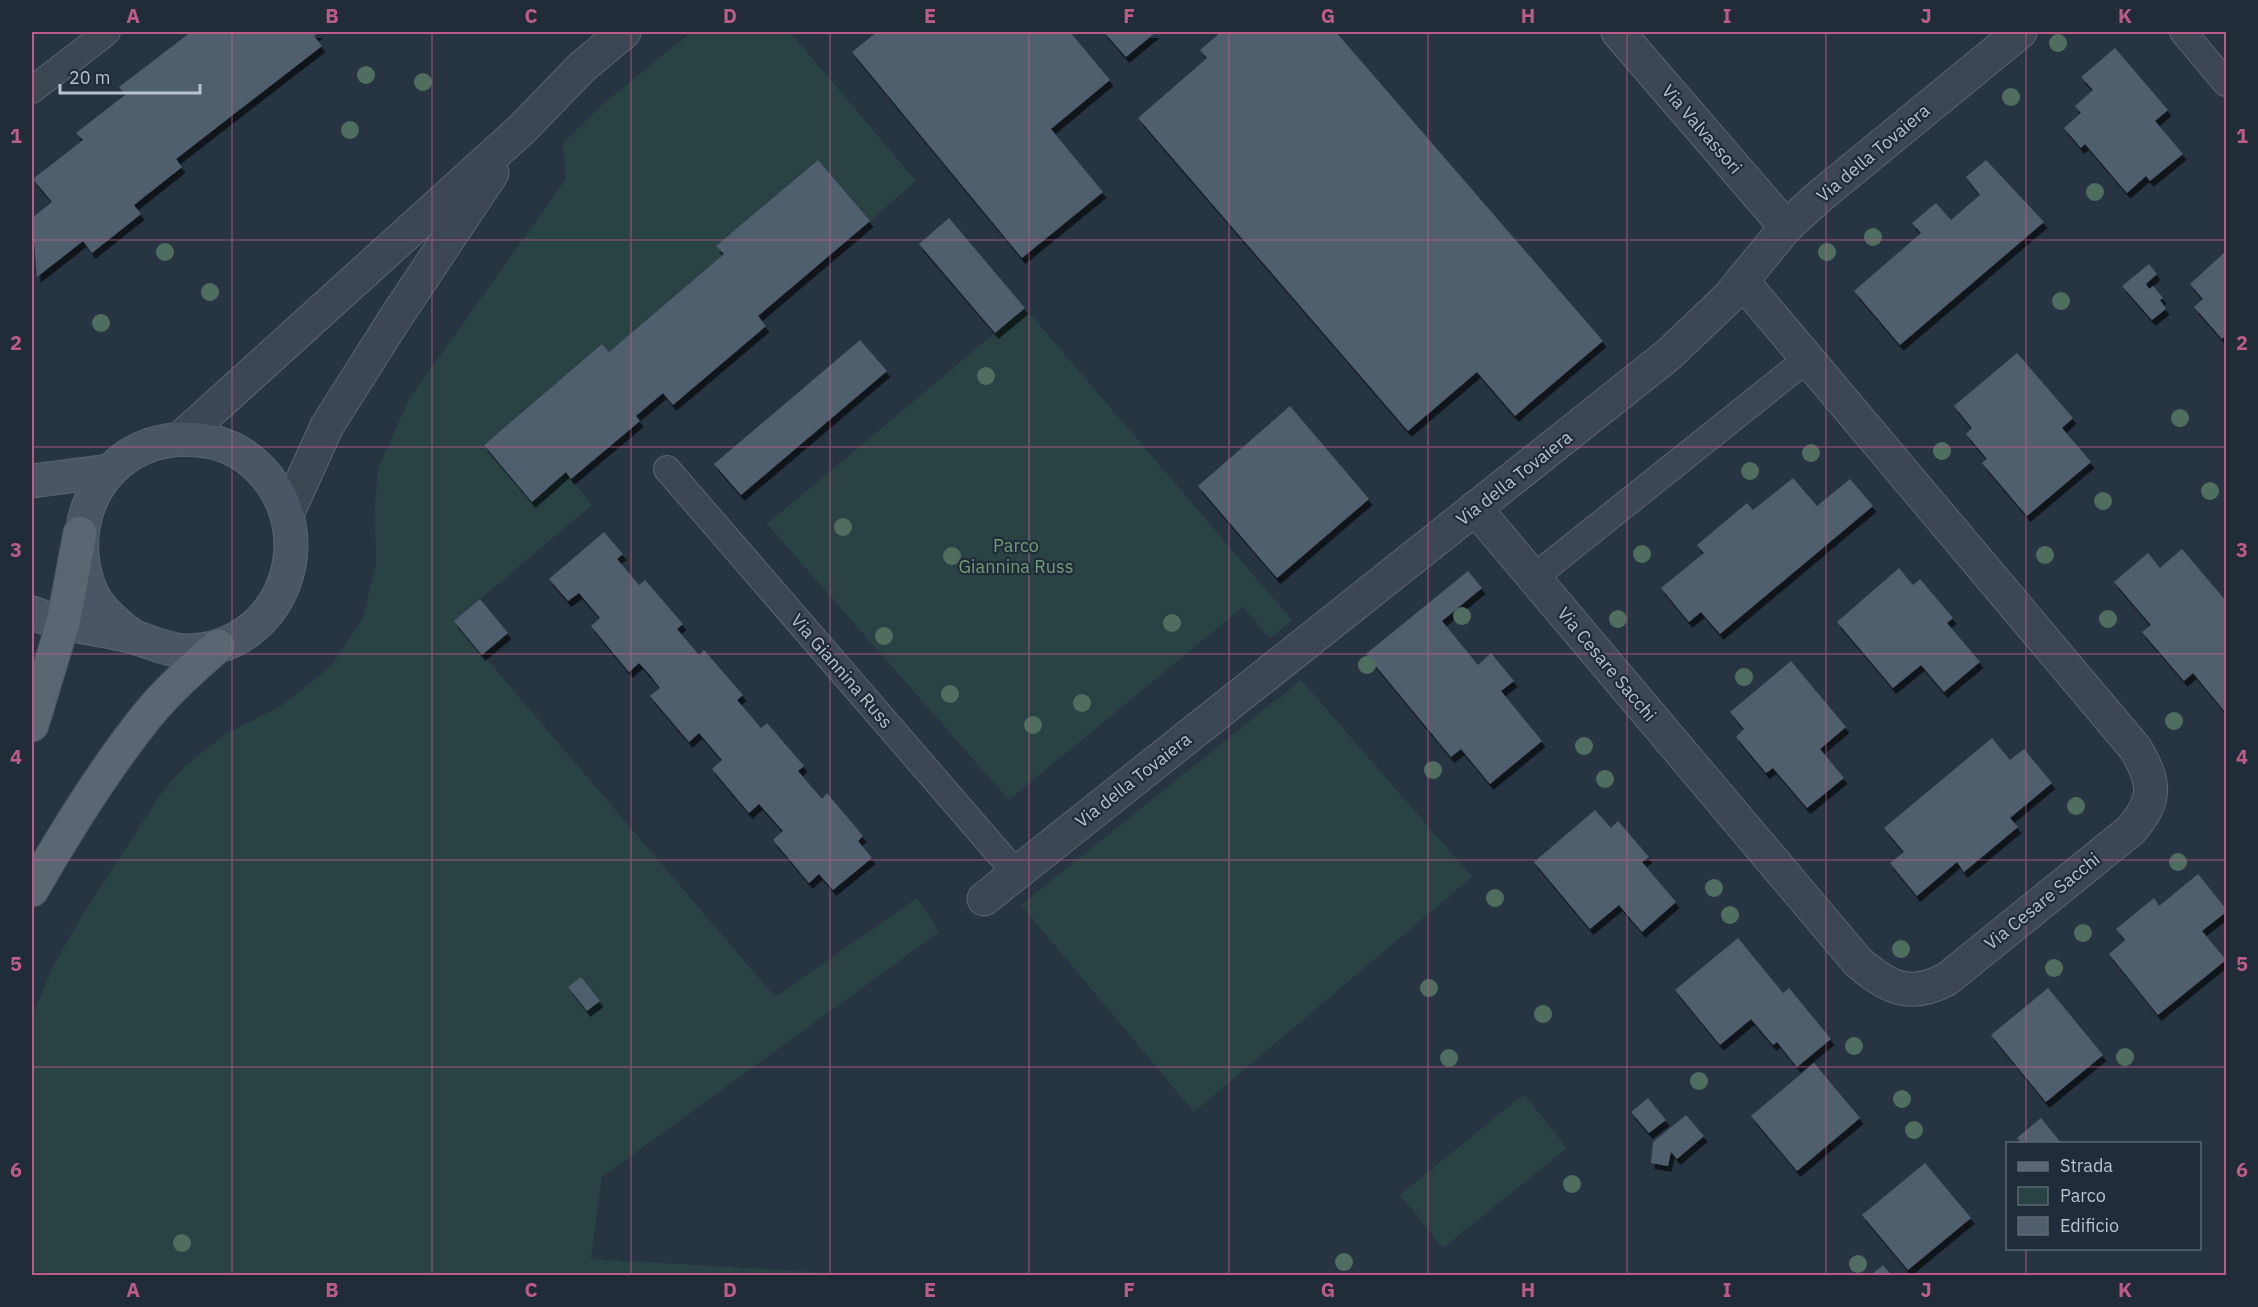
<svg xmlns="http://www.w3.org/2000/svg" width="2258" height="1307" font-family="'IBM Plex Sans',sans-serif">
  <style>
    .green { fill: #294344 }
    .building { fill: #505e6e; filter: url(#shadow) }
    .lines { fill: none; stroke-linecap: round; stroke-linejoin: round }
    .service-casing { stroke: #5a6570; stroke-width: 28 }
    .minor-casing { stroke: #5a6570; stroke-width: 35 }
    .tertiary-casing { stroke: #5a6570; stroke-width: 35 }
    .secondary-casing { stroke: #5a6570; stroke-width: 35 }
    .primary-casing { stroke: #45505c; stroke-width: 35 }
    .service { stroke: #3c4753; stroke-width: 26 }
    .minor { stroke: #3c4753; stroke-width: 33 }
    .tertiary { stroke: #3c4753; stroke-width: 33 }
    .secondary { stroke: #4a5665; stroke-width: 33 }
    .primary { stroke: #5a6672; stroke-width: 33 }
    .tree { fill: #4f6e60 }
    .grid { fill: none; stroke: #be5c88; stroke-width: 1.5; stroke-opacity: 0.55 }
    .labels { text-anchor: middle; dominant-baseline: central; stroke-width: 4.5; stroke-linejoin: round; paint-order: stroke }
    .street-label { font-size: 18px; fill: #b9c2cc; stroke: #202c38 }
    .park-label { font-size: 18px; fill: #709d77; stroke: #202c38 }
    .neatline { fill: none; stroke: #be5c88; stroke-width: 2 }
    .grid-label { font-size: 20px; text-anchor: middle; font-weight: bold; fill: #be5c88 }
  </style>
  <defs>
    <filter id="shadow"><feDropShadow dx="3.5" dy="6" stdDeviation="0" flood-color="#0009"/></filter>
  </defs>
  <rect width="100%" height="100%" fill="#273543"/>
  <!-- green -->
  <g class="green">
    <polygon points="691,32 790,32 916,181 870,221 818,160 717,246 724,254 609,352 602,344 484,445 532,501 566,472 592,505 454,621 775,997 917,898 939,932 602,1177 591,1259 866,1275 108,1276 32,1272 32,1018 52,968 84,912 163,791 186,765 226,734 283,705 332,665 363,618 376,565 375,506 378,468 409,399 566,179 563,143 602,105"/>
    <polygon points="1025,308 1292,620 1270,639 1243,607 1009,800 767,524"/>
    <polygon points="1301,680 1472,877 1194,1112 1021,905"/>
    <polygon points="1524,1094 1567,1148 1443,1248 1400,1195"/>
  </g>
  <!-- building -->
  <g class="building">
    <polygon points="191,32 320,32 314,36 322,46 176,159 182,167 134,205 141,214 92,253 83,241 37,277 32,218 52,202 33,179 83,140 76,133 125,95 119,87"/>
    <polygon points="877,32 1070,32 1110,80 1051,129 1103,192 1022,258 852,52"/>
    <polygon points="1104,32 1156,32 1126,57"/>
    <polygon points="1221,32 1336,32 1603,341 1515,416 1477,372 1408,431 1138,118 1207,58 1200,50"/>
    <polygon points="2115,48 2168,110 2155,121 2183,154 2150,181 2146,176 2127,193 2085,144 2081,148 2064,128 2081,113 2075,106 2093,90 2081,77"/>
    <polygon points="818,160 870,221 758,316 766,326 673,405 663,393 636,416 640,421 571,479 566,472 532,502 484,445 602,344 609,352 724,254 716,246"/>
    <polygon points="1986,160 2044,222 1900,345 1854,291 1921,233 1912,223 1936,203 1951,220 1980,195 1966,177"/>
    <polygon points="949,218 1025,308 995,333 919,244"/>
    <polygon points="2226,251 2226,335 2222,339 2194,307 2203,299 2190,284"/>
    <polygon points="2149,264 2157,274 2146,284 2149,289 2153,286 2163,298 2160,300 2166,309 2152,320 2122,286"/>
    <polygon points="860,340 887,371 741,495 714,464"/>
    <polygon points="2017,353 2073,418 2062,428 2091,462 2027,516 1982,463 1987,459 1966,434 1972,428 1954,406"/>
    <polygon points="1290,406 1369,499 1277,578 1198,486"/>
    <polygon points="1793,478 1817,506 1850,479 1873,506 1720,634 1701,612 1689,622 1661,588 1704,553 1697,545 1747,503 1753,510"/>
    <polygon points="604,532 623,554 617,559 639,585 645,580 683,624 677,629 699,655 704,650 743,695 737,700 761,728 767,723 804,766 798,771 822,799 827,793 863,836 858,841 872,858 833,890 819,874 809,883 773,840 783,831 759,804 749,813 712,769 722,760 699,733 689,742 650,696 660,688 650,675 639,663 629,672 591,626 600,618 590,606 579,593 568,601 549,579"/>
    <polygon points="2182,549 2226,601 2226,713 2193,673 2184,681 2142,632 2151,625 2114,582 2148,553 2160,568"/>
    <polygon points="1899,568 1913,585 1920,579 1953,618 1947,623 1980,662 1944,692 1921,665 1893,688 1837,622"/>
    <polygon points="1468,571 1482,588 1442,621 1478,665 1491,653 1514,681 1501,691 1542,741 1490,784 1461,749 1451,757 1366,654"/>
    <polygon points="480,599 508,633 482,655 454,621"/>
    <polygon points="1791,661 1846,727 1820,749 1844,778 1807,808 1773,768 1766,773 1736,737 1744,729 1730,712"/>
    <polygon points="1992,738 2010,760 2024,749 2052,783 2010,818 2018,827 1964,872 1957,862 1917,896 1890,863 1904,852 1884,828"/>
    <polygon points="1595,810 1611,828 1618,821 1649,857 1642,862 1676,902 1642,932 1619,905 1590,929 1534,862"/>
    <polygon points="2198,874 2226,909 2226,912 2202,931 2226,960 2158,1015 2109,954 2125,940 2116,929 2154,898 2159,906"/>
    <polygon points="1738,938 1783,993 1789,988 1831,1039 1797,1067 1777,1042 1773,1045 1751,1019 1720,1045 1675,990"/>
    <polygon points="581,977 600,1001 587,1011 568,987"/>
    <polygon points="2048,988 2103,1055 2046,1102 1991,1035"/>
    <polygon points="1814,1063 1860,1118 1797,1171 1751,1116"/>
    <polygon points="1648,1098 1666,1120 1649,1133 1631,1112"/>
    <polygon points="1686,1115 1704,1136 1677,1159 1671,1152 1668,1166 1651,1163 1653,1142"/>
    <polygon points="2041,1118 2062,1144 2022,1144 2017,1138"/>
    <polygon points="1925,1163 1971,1218 1908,1270 1862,1215"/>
    <polygon points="1883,1265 1892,1276 1870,1276"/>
  </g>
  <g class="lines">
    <!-- service casing -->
    <g class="service-casing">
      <g id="service">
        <polyline points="2183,32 2226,83"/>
        <polyline points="32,90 107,32"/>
        <polyline points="667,469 1016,873"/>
        <polyline points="1533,578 1807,359"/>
      </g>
    </g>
    <!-- minor casing -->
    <g class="minor-casing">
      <g id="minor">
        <polyline points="1618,32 1786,227"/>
        <path d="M1475 508 1858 962C1888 988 1910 999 1947 979L2131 830C2157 799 2156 783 2135 748L1742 281"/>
        <polyline points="984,899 1668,355 1728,298 1786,227 1820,196 2020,32"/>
      </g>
    </g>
    <!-- tertiary casing -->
    <g class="tertiary-casing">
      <g id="tertiary">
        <polyline points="181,438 522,129 582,67 624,32"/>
        <polyline points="288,512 327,426 394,320 492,173"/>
      </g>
    </g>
    <!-- secondary casing -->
    <g class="secondary-casing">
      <g id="secondary">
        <polyline points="32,481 109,471"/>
        <path d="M32 613C66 627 102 628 137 638 153 643 168 650 185 651 281 652 326 536 259 468 242 451 222 442 199 440 129 432 77 486 82 555 83 570 88 589 97 602 108 617 121 628 136 638"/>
      </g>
    </g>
    <!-- primary casing -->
    <g class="primary-casing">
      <g id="primary">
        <polyline points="32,725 63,623 80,533"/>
        <path d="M32 890C66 831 103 771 146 717 167 691 193 668 218 646"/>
      </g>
    </g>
    <!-- service -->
    <use href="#service" class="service"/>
    <!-- minor -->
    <use href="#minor" class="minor"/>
    <!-- tertiary -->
    <use href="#tertiary" class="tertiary"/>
    <!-- secondary -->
    <use href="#secondary" class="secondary"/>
    <!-- primary -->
    <use href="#primary" class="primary"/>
  </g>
  <!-- trees -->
  <g class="tree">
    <circle cx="2058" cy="43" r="9"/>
    <circle cx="366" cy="75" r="9"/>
    <circle cx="423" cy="82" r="9"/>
    <circle cx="2011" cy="97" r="9"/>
    <circle cx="350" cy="130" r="9"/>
    <circle cx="2095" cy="192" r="9"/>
    <circle cx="1873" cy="237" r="9"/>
    <circle cx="165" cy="252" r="9"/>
    <circle cx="1827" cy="252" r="9"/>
    <circle cx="210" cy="292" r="9"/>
    <circle cx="2061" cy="301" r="9"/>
    <circle cx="101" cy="323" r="9"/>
    <circle cx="986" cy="376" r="9"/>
    <circle cx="2180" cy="418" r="9"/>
    <circle cx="1942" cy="451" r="9"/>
    <circle cx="1811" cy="453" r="9"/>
    <circle cx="1750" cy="471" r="9"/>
    <circle cx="2210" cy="491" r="9"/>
    <circle cx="2103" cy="501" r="9"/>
    <circle cx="843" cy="527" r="9"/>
    <circle cx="1642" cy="554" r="9"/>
    <circle cx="2045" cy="555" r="9"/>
    <circle cx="952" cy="556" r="9"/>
    <circle cx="1462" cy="616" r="9"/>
    <circle cx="1618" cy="619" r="9"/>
    <circle cx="2108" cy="619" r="9"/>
    <circle cx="1172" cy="623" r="9"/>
    <circle cx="884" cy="636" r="9"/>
    <circle cx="1367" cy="665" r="9"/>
    <circle cx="1744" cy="677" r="9"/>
    <circle cx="950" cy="694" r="9"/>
    <circle cx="1082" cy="703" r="9"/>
    <circle cx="2174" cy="721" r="9"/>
    <circle cx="1033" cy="725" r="9"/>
    <circle cx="1584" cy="746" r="9"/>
    <circle cx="1433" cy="770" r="9"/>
    <circle cx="1605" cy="779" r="9"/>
    <circle cx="2076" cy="806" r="9"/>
    <circle cx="2178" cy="862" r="9"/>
    <circle cx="1714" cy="888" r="9"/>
    <circle cx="1495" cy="898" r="9"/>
    <circle cx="1730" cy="915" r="9"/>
    <circle cx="2083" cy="933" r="9"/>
    <circle cx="1901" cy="949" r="9"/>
    <circle cx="2054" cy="968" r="9"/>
    <circle cx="1429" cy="988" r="9"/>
    <circle cx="1543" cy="1014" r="9"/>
    <circle cx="1854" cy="1046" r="9"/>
    <circle cx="2125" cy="1057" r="9"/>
    <circle cx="1449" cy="1058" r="9"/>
    <circle cx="1699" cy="1081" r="9"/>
    <circle cx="1902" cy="1099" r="9"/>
    <circle cx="1914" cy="1130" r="9"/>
    <circle cx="1572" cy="1184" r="9"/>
    <circle cx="182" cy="1243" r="9"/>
    <circle cx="1344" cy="1262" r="9"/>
    <circle cx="1858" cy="1264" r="9"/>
  </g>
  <!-- grid -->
  <path class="grid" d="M232 32V1276M432 32V1276M631 32V1276M830 32V1276M1029 32V1276M1229 32V1276M1428 32V1276M1627 32V1276M1826 32V1276M2026 32V1144M32 240H2226M32 447H2226M32 654H2226M32 860H2226M32 1067H2226M2026 1248V1276"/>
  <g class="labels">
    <!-- street labels -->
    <g class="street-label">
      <text transform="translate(1702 129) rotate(49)">Via Valvassori</text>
      <text transform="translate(1873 153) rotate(-40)">Via della Tovaiera</text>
      <text transform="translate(1514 478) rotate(-38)">Via della Tovaiera</text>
      <text transform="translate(1607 664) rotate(50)">Via Cesare Sacchi</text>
      <text transform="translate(842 671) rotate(49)">Via Giannina Russ</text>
      <text transform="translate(1133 780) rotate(-38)">Via della Tovaiera</text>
      <text transform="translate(2042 901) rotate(-39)">Via Cesare Sacchi</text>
    </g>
    <!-- park labels -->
    <g class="park-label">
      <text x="1016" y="545">Parco<tspan x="1016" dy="21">Giannina Russ</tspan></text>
    </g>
  </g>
  <!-- border -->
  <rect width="2258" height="1307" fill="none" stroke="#202c38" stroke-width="66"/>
  <!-- legend -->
  <rect x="2006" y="1142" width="195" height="108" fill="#202c38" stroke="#5d6873" stroke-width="1.5"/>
  <rect x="2018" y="1162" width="30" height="9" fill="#5a6672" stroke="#5d6873" stroke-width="1.5"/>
  <text x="2060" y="1172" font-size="18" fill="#b9c2cc">Strada</text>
  <rect x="2018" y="1187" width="30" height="18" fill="#294344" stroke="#5d6873" stroke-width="1.5"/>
  <text x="2060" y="1202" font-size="18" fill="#b9c2cc">Parco</text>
  <rect x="2018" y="1217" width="30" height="18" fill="#505e6e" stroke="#5d6873" stroke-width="1.5"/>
  <text x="2060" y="1232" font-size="18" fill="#b9c2cc">Edificio</text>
  <!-- scale -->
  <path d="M60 84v9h140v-9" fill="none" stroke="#b9c2cc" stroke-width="3"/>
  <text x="69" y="84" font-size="18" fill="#b9c2cc" stroke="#202c38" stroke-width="4.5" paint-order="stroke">20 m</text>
  <rect x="33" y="33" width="2192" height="1241" class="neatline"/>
  <g class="grid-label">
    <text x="133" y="23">A</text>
    <text x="332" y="23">B</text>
    <text x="531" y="23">C</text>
    <text x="730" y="23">D</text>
    <text x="930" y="23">E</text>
    <text x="1129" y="23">F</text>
    <text x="1328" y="23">G</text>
    <text x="1528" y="23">H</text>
    <text x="1727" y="23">I</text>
    <text x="1926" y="23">J</text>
    <text x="2125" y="23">K</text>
    <text x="16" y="143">1</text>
    <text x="2242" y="143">1</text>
    <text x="16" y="350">2</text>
    <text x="2242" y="350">2</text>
    <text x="16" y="557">3</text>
    <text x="2242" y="557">3</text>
    <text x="16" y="764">4</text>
    <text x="2242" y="764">4</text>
    <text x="16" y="971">5</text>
    <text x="2242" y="971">5</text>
    <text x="16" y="1177">6</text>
    <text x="2242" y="1177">6</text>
    <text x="133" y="1297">A</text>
    <text x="332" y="1297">B</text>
    <text x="531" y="1297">C</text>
    <text x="730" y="1297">D</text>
    <text x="930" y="1297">E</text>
    <text x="1129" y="1297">F</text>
    <text x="1328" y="1297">G</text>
    <text x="1528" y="1297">H</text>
    <text x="1727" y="1297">I</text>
    <text x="1926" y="1297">J</text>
    <text x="2125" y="1297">K</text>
  </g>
</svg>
